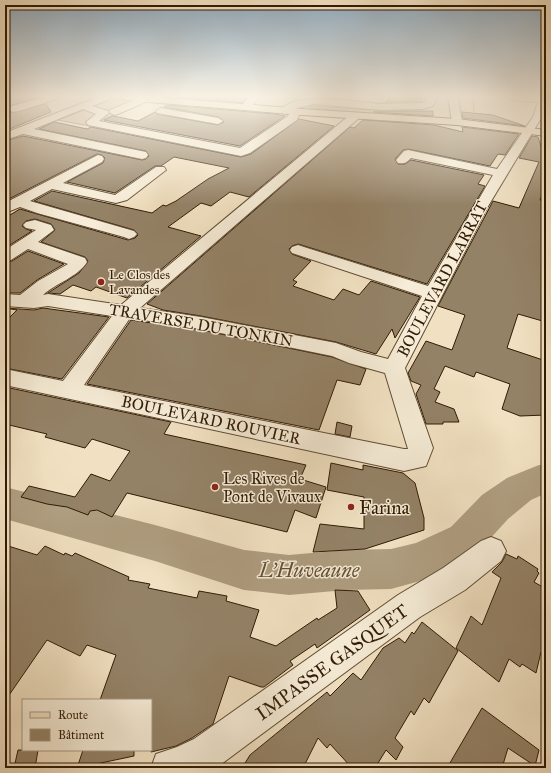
<svg xmlns="http://www.w3.org/2000/svg" width="551" height="773" font-family="'IM FELL Great Primer',serif">
  <style>
    .green { fill: #d0bfa2; stroke: #806d53 }
    .lines { fill: none; stroke-linecap: round; stroke-linejoin: round }
    .river { fill: #af9e81; fill-rule: evenodd }
    .building { fill: #948267; stroke: #301b04 }
    .minor-casing { stroke: #604c34; stroke-width: 2 }
    .major-casing { stroke: #301b04; stroke-width: 2 }
    .path { stroke: #301b04; stroke-width: 1; stroke-dasharray: 1.5 1; stroke-linecap: butt }
    .minor { fill: #f6ecd7; fill-rule: evenodd }
    .major { fill: #f1e1c2; fill-rule: evenodd }
    .poi-dot { fill: #8f2418; stroke: #f6ecd7; stroke-width: 1.5 }
    .labels { text-anchor: middle; dominant-baseline: central; stroke-width: 3; stroke-linejoin: round; paint-order: stroke }
    .far-poi-label { font-size: 13px; fill: #301b04; stroke: #f6ecd7; text-anchor: start }
    .street-label { font-size: 16px; fill: #301b04; stroke: #f6ecd7 }
    .poi-label { font-size: 16px; fill: #301b04; stroke: #f6ecd7; text-anchor: start }
    .near-poi-label { font-size: 19px; fill: #301b04; stroke: #f6ecd7; text-anchor: start }
    .near-street-label { font-size: 19px; fill: #301b04; stroke: #f6ecd7 }
    .near-water-label { font-size: 20px; font-style: italic; fill: #634f36; stroke: #f6ecd7 }
  </style>
  <rect width="100%" height="100%" fill="#f1e1c2"/>
  <filter id="stains"><feTurbulence type="fractalNoise" baseFrequency=".005" numOctaves="4"/><feColorMatrix values="0 0 0 0 .2 0 0 0 0 .09 0 0 0 0 .02 0 0 0 .5 -.17"/></filter>
  <radialGradient id="worn" r=".72"><stop offset=".6" stop-color="#630" stop-opacity="0"/><stop offset="1" stop-color="#630" stop-opacity=".3"/></radialGradient>
  <!-- green -->
  <g class="green">
    <polygon points="121,99 133,101 120,112 90,126 58,120 102,103"/>
    <polygon points="310,106 371,110 371,113 309,108"/>
  </g>
  <g class="lines">
    <!-- river -->
    <polygon class="river" points="539,465 546,465 546,495 542,495 531,500 508,519 477,553 420,581 391,589 346,590 289,595 244,590 155,561 5,519 5,487 155,525 244,550 289,555 346,550 391,549 416,543 451,527 482,495 507,478"/>
  </g>
  <!-- building -->
  <g class="building">
    <polygon points="5,97 41,97 9,106 7,109 12,113 46,104 51,112 5,131"/>
    <polygon points="183,97 247,97 243,103 181,98"/>
    <polygon points="392,97 422,97 422,102 385,102"/>
    <polygon points="167,105 274,114 285,116 240,146 104,120 113,116 138,121 155,112 157,114 218,125 224,122 218,117 164,107"/>
    <polygon points="375,111 433,111 433,116 373,112"/>
    <polygon points="462,112 493,115 525,126 463,118"/>
    <polygon points="299,119 334,126 249,197 230,192 211,206 201,203 168,227 201,236 127,298 96,287 91,291 73,285 60,294 48,293 79,273 88,261 85,257 41,242 55,230 51,224 35,219 26,221 22,226 26,229 32,231 5,248 5,218 20,209 128,240 135,238 138,235 134,230 34,201 52,191 152,213 163,205 166,206 176,201 208,179 229,168 174,157 161,166 155,166 115,193 67,182 103,163 105,158 102,155 97,154 5,201 5,141 23,136 142,160 146,159 149,156 146,151 39,129 54,122 87,129 91,127 241,157 251,154"/>
    <polygon points="363,120 434,125 463,132 462,127 519,134 505,155 498,154 490,166 408,149 403,150 395,159 398,164 405,164 411,160 484,175 478,184 485,186 427,284 298,244 292,246 289,249 292,254 311,261 293,280 297,282 293,286 334,300 343,289 359,295 371,281 420,297 395,338 392,329 376,354 336,342 201,316 163,310 147,304 350,127 354,128"/>
    <polygon points="532,136 538,137 543,153 546,145 546,185 540,200 546,201 546,322 518,314 507,348 546,361 546,415 520,416 502,409 510,384 476,372 474,377 445,366 434,389 440,392 435,402 454,409 459,422 443,422 443,424 426,424 416,394 421,385 411,381 408,373 426,341 452,350 465,315 438,306 493,201 519,208 539,162 519,158"/>
    <polygon points="28,251 64,264 37,280 20,293 5,293 5,263 12,261"/>
    <polygon points="5,308 34,310 43,308 109,317 62,379 5,368 5,322 17,310"/>
    <polygon points="131,320 201,330 332,357 366,369 360,385 337,380 319,430 87,384"/>
    <polygon points="5,387 171,422 164,434 306,465 300,479 326,487 316,518 295,510 287,532 127,493 112,517 97,510 90,511 88,515 67,507 47,504 21,497 29,486 75,497 91,474 110,481 130,451 92,439 85,448 45,437 47,434 5,424"/>
    <polygon points="337,422 352,426 350,437 335,434"/>
    <polygon points="331,463 363,470 363,465 403,473 415,483 424,518 424,530 365,549 313,552 320,524 364,529 364,497 327,490"/>
    <polygon points="5,545 37,555 45,546 64,555 65,553 72,556 75,553 129,577 128,580 150,584 148,588 197,598 199,591 227,596 226,601 259,610 250,637 276,646 317,618 318,620 337,608 335,590 358,591 370,610 317,648 315,644 290,661 293,665 264,687 261,687 229,676 213,724 192,738 176,746 151,752 151,700 100,700 116,655 87,645 80,656 47,640 5,701"/>
    <polygon points="506,554 517,559 518,556 538,569 537,571 539,573 534,582 546,589 546,655 541,652 536,673 522,664 520,667 509,659 499,682 456,648 471,616 482,625 501,578 492,572 502,562"/>
    <polygon points="422,622 458,651 429,703 424,698 414,715 411,711 395,738 403,747 396,760 386,750 375,768 352,768 330,744 327,748 318,738 303,768 242,768 250,755 327,692 330,696 353,673 361,680 383,648 399,638 405,643 412,632 414,634"/>
    <polygon points="482,708 539,750 535,766 508,748 502,768 447,768"/>
    <polygon points="18,750 38,750 35,768 14,768"/>
    <polygon points="83,750 134,750 134,756 77,768"/>
  </g>
  <g class="lines">
    <!-- minor casing -->
    <g class="minor-casing">
      <g id="minor">
        <polygon points="45,97 59,97 57,99 19,111 13,112 8,109 9,107"/>
        <path d="M98 97H111L109 99 92 106 108 111 109 113 99 121 240 148 288 116 290 112 285 114 280 111C296 89 358 103 382 104 396 104 409 103 423 103L426 102 427 97H437L433 106 423 109 382 110 314 104 294 109 299 110 300 112 297 120 250 153 241 156 88 125 86 122 96 114 83 109 34 129 146 152 148 155 146 158 142 159 23 134 5 140V133Z"/>
        <polygon points="142,97 148,97 150,99 148,101 118,114 114,115 109,112 110,110"/>
        <polygon points="249,97 259,97 250,109 242,109 241,107"/>
        <polygon points="448,97 458,97 462,122 461,124 453,124 452,122"/>
        <path d="M507 97H546V110L487 208 405 368 433 448 426 466 404 471 5 385V369L63 381 112 316 48 306 34 308 5 306V294L20 295 38 281 68 264 28 249 11 260 5 262V250L36 230 26 228 23 225 26 222 35 220 51 225 54 230 38 242 85 258 87 262C78 277 56 283 43 295L48 294 121 305 351 114 355 113 360 116 359 118 140 308 201 317 336 343 361 352 388 359 422 296 292 253 290 250 292 247 298 245 304 247 428 286 493 175 411 158C406 163 404 164 398 163L396 160 404 151 408 150 497 169 533 117 538 102 512 100ZM130 318 201 329 332 356 349 363 385 373 408 449H404L84 385Z"/>
        <polygon points="161,108 218,118 223,121 218,124 157,113 156,111"/>
        <polygon points="98,155 102,156 104,159 102,162 63,183 115,195 156,167 164,167 166,170 127,200 116,203 52,189 30,201 134,231 137,234 134,237 129,239 124,237 37,213 20,207 5,213 5,203"/>
        <polygon points="491,537 501,541 506,551 501,561 465,590 420,617 220,765 215,768 151,768 156,754 177,747 194,739 398,595 443,568 481,541"/>
      </g>
    </g>
    <!-- major casing -->
    <g class="major-casing">
      <polygon id="major" points="120,97 155,97 302,109 457,119 546,130 546,136 457,125 302,115 125,100"/>
    </g>
    <!-- path -->
    <polyline class="path" points="473,97 474,112"/>
    <!-- minor -->
    <use href="#minor" class="minor"/>
    <!-- major -->
    <use href="#major" class="major"/>
  </g>
  <!-- sky -->
  <linearGradient id="sky" x2="0" y2="1"><stop stop-color="#91abbf"/><stop offset="0.47" stop-color="#f9f2e4"/><stop offset="1" stop-color="#f9f2e4" stop-opacity="0"/></linearGradient>
  <rect width="551" height="205" fill="url(#sky)"/>
  <!-- markers -->
  <g class="poi-dot">
    <circle cx="101" cy="282" r="4"/>
    <circle cx="215" cy="487" r="4"/>
    <circle cx="351" cy="507" r="4"/>
  </g>
  <g class="labels">
    <!-- far-poi labels -->
    <g class="far-poi-label">
      <text x="109" y="275">Le Clos des<tspan x="109" dy="15">Lavandes</tspan></text>
    </g>
    <!-- street labels -->
    <g class="street-label">
      <text transform="translate(442 279) rotate(-62)">BOULEVARD LARRAT</text>
      <text transform="translate(201 325) rotate(10)">TRAVERSE DU TONKIN</text>
      <text transform="translate(211 420) rotate(12)">BOULEVARD ROUVIER</text>
    </g>
    <!-- poi labels -->
    <g class="poi-label">
      <text x="223" y="478">Les Rives de<tspan x="223" dy="18">Pont de Vivaux</tspan></text>
    </g>
    <!-- near-poi labels -->
    <g class="near-poi-label">
      <text x="359" y="507">Farina</text>
    </g>
    <!-- near-street labels -->
    <g class="near-street-label">
      <text transform="translate(332 662) rotate(-36)">IMPASSE GASQUET</text>
    </g>
    <!-- near-water labels -->
    <g class="near-water-label">
      <text x="309" y="570">L'Huveaune</text>
    </g>
  </g>
  <!-- margin -->
  <rect width="551" height="773" fill="none" stroke="#f1e1c2" stroke-width="20"/>
  <rect x="6" y="6" width="539" height="761" fill="none" stroke="#301b04" stroke-width="2"/>
  <rect x="10" y="10" width="531" height="753" fill="none" stroke="#301b04"/>
  <!-- legend -->
  <rect x="22" y="699" width="130" height="52" fill="#f6ecd7" stroke="#a79883"/>
  <rect x="30" y="712" width="20" height="6" fill="#f1e1c2" stroke="#a79883"/>
  <text x="58" y="719" font-size="12" fill="#301b04">Route</text>
  <rect x="30" y="729" width="20" height="12" fill="#948267" stroke="#a79883"/>
  <text x="58" y="739" font-size="12" fill="#301b04">Bâtiment</text>
  <rect width="100%" height="100%" filter="url(#stains)"/>
  <rect width="100%" height="100%" fill="url(#worn)"/>
</svg>
